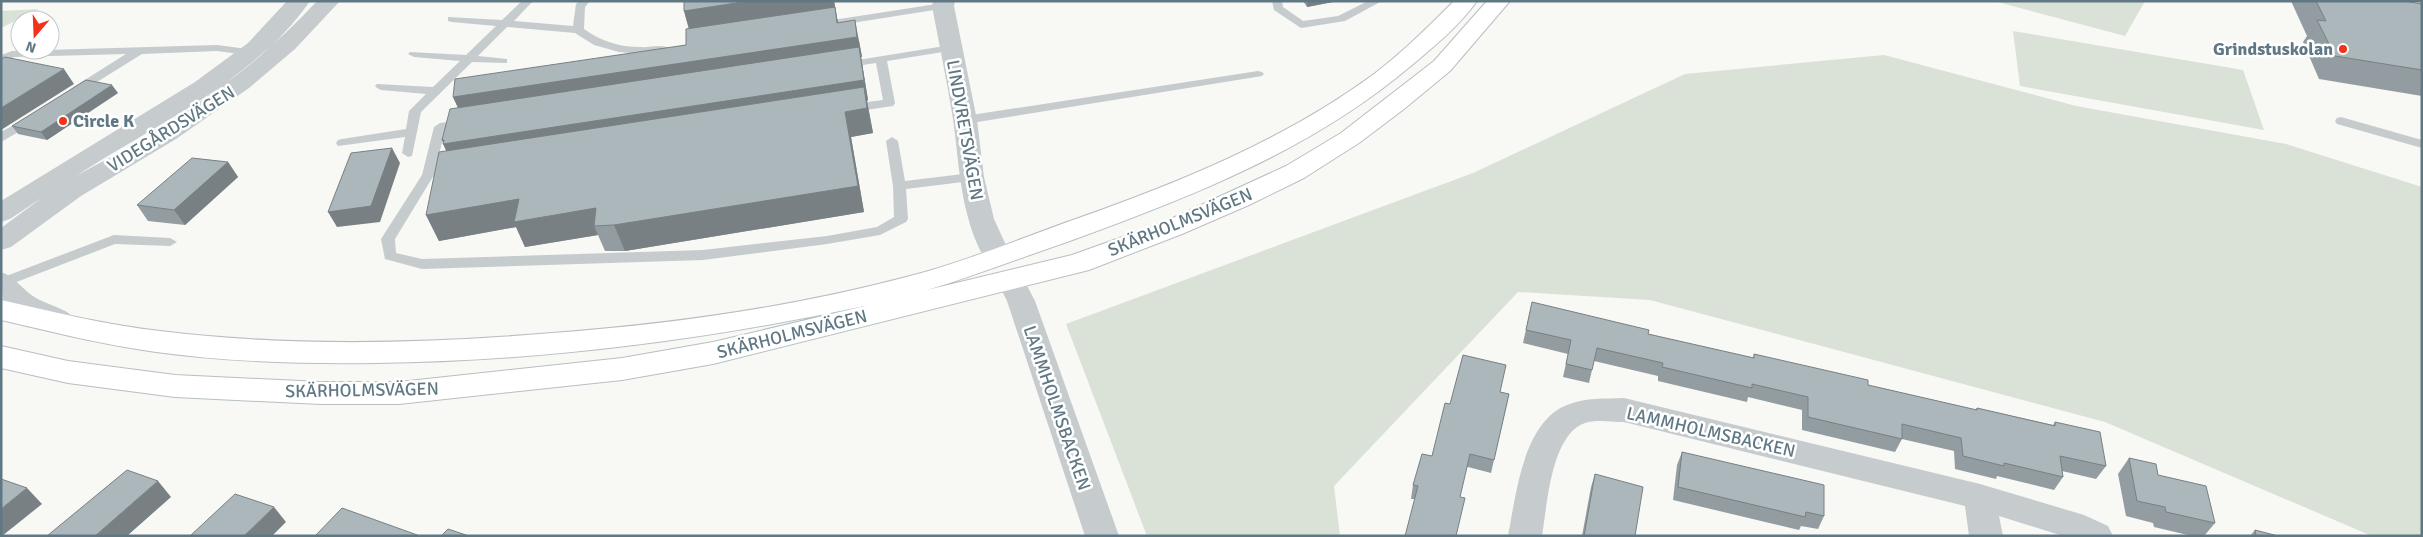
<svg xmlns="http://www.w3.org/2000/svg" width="2423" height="537" font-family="Signika,sans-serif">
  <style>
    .green { fill: #dae1d6 }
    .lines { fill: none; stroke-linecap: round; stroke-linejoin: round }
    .secondary-casing { stroke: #b7bfc2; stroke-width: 2 }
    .service { fill: #c6cbce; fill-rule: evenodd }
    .minor { fill: #c6cbce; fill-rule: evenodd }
    .tertiary { fill: #c6cbce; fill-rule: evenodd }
    .secondary { fill: #fff; fill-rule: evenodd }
    .wall { fill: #939da1 }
    .shaded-wall { fill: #788083 }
    .building { fill: #abb7bb; stroke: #788083 }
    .poi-dot { fill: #f3321a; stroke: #fff; stroke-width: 2 }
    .labels { text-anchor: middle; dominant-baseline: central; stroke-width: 5; stroke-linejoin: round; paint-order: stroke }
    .poi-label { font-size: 18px; font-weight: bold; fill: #607883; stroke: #fff; text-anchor: end }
    .street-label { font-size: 18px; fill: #607883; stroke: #fff }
  </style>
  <rect width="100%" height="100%" fill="#f8f8f5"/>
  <!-- green -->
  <g class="green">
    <polygon points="1994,1 2145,1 2125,36"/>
    <polygon points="39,9 1,28 1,11"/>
    <polygon points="2013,31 2243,70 2264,130 2020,86"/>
    <polygon points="1884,55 2076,106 2286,144 2422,187 2422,536 2372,536 2105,422 1650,300 1518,292 1334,486 1340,536 1147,536 1066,324 1473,173 1685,74"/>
  </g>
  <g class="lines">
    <!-- secondary casing -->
    <g class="secondary-casing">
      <path id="secondary" d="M1454 1H1477C1460 25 1435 46 1412 65 1312 150 1189 198 1067 242 1020 258 974 276 927 290L1072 255 1164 222 1286 166 1341 133 1434 61 1487 1H1510L1450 71 1404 109 1359 143 1304 178 1249 205 1182 234 1089 270 713 364 622 380 399 404H321L175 397 68 383 1 368V346L68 361 175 375 321 382H399L622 358 713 342 869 305C706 340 543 361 376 363 303 364 229 362 156 352 104 345 53 332 1 320V300C54 312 106 325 160 331 290 347 422 344 552 333 672 324 794 307 910 276 964 262 1017 240 1070 221 1176 184 1283 141 1374 74 1403 52 1428 27 1454 1Z"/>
    </g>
    <!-- service -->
    <g class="service">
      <path d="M522 1H533L514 21 573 26 576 4 579 1H590L585 7 584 29C601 41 619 47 640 47 649 48 664 43 671 49L669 51 642 54 619 52 594 45 575 33 507 27 478 56 507 59V63L472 62 421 112 412 156 408 157 402 153 405 137 338 146 336 143 338 140 342 139 406 129 409 111 426 94 381 90 377 88 375 86 377 84 433 87 460 61 414 57 408 54 410 52 466 55 496 26 452 22 448 21V17L502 20Z"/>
      <polygon points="1272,1 1282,1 1283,7 1303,21 1338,16 1368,1 1382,1 1345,21 1301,28 1274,10"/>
      <polygon points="943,3 947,4 947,8 820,28 814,25 820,22"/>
      <polygon points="217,45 255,50 261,53 255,56 217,51 142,54 76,95 72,94 70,91 72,88 126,54 14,57 1,63 1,55 12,51"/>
      <polygon points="951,45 955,46 955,50 887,61 895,103 893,106 852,112 846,108 852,104 883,100 876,63 843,68 837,65 839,63"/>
      <polygon points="1258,71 1262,72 1264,74 1262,76 965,124 959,120 965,116"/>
      <polygon points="30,116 34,117 36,120 34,123 1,142 1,132"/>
      <polygon points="2341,117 2422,140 2422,148 2337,124 2335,121 2337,118"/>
      <polygon points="464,120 468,121 470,124 468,127 445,130 434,175 395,239 396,253 422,259 703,250 827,236 877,227 894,217 893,186 886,141 892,137 898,141 905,181 971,173 977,177 971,181 906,189 908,219 906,222 880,235 827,244 703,260 422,269 385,259 381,239 422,175 434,127 440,123"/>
      <polygon points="114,235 170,238 177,242 170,246 115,244 1,288 1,278"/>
    </g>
    <!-- minor -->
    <g class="minor">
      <path d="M933 1H955L954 6 977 120 984 177 994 219 1011 256 1007 263 997 265 987 263C960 217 960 169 953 119 947 81 939 44 932 6Z"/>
      <polygon points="1011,271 1021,274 1035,301 1119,536 1085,536 1007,301 997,281 1001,274"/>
      <path d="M1624 398 1980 484 2084 515 2108 526 2113 536H2063L1999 516 2003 536H1969L1965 506 1624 422C1612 422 1596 419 1585 423 1551 434 1547 506 1542 536H1508C1516 495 1523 422 1567 405 1586 397 1605 399 1624 398Z"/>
    </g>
    <!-- tertiary -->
    <g class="tertiary">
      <path d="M287 1H310C254 82 156 124 76 176 95 165 114 156 133 145 200 104 264 59 317 1H340L295 49 249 88 176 139 81 196 11 247 1 250V228L43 197 10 219 1 222V201L195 82 248 43Z"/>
      <path d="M1 272C15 276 23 291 36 298 50 306 70 309 77 322L73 329C51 336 21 317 3 303Z"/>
    </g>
    <!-- secondary -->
    <use href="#secondary" class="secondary"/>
  </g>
  <!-- wall -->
  <g class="wall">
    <polygon points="684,1 834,1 838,23 859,41 862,57 861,57 868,100 867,101 873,133 851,137 864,212 625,251 605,251 598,235 525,247 516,227 439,241 426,215 446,151 442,140 458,108 453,97 686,45 689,29 684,11"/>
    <polygon points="1303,1 1338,1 1307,7"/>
    <polygon points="2291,1 2404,1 2422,4 2422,96 2319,79 2303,42 2307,36"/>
    <polygon points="118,93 47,140 18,134 12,126"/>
    <polygon points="228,162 238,177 185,225 148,221 137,205"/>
    <polygon points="1532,302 1648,334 1753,358 1754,354 1868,385 1975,410 1977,408 2053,425 2055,422 2106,466 2096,479 2062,471 2063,477 2054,490 1997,476 1996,479 1955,469 1954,451 1902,439 1895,452 1802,430 1802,410 1748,397 1747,402 1658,381 1658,376 1594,361 1589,383 1563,377 1568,354 1523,343"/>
    <polygon points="1500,392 1509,394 1491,473 1468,467 1414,499 1411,499 1413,485 1432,456 1450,404"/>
    <polygon points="1682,452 1824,516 1818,529 1801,526 1799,530 1673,500 1677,465"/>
    <polygon points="2129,458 2158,475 2215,523 2204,536 2192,536 2154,527 2153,523 2126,516 2118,474"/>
    <polygon points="1595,474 1635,536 1582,536 1591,487"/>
    <polygon points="2255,530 2278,536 2250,536"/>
  </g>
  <!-- shaded-wall -->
  <g class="shaded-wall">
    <polygon points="749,1 834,1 841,39 855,20 859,41 862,57 861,57 868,100 867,101 873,133 851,137 864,212 625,251 614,225 858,186 454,165 443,144 444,144 442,140 463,118 453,97 841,39 692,40 684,11"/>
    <polygon points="1307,1 1338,1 1307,7"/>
    <polygon points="64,69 74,84 1,130 1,108"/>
    <polygon points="112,85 118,93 47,140 41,132"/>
    <polygon points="392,148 400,163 380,222 337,227 328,212"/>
    <polygon points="228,162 238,177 185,225 174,210"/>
    <polygon points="519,199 596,208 594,226 598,235 525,247 516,227 439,241 426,215"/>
    <polygon points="158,481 171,497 127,536 95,536"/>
    <polygon points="27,488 42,504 2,536 1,536 1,509"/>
    <polygon points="274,507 286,522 272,536 244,536"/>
  </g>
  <!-- building -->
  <g class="building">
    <polygon points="684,1 749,1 684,11"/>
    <polygon points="2316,1 2404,1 2422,4 2422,70 2335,56 2317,20 2326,21"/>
    <polygon points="835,7 837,23 855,20 857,37 453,97 455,79 686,45 686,29"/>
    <polygon points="859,47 864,80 443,144 444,140 442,140 450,109"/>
    <polygon points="5,57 64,69 1,108 1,59"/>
    <polygon points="86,80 112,85 41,132 12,126"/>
    <polygon points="864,87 867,108 845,112 858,186 614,225 594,226 596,208 514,222 519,199 426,215 439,152"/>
    <polygon points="392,148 371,206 328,212 351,153"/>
    <polygon points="192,158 228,162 174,210 137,205"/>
    <polygon points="1532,302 1649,330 1648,334 1754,358 1754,354 1868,380 1868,385 1977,410 1977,408 2055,426 2055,422 2100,432 2106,466 2060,456 2063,477 2004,463 2004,466 1963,456 1961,438 1902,424 1902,439 1808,417 1808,397 1752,384 1752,388 1662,367 1663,363 1597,348 1592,370 1566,364 1571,340 1526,330"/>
    <polygon points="1463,355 1506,365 1500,392 1509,394 1494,460 1470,454 1460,497 1465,498 1456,536 1405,536 1418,486 1413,485 1422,454 1432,456 1445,403 1450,404"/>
    <polygon points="1682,452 1824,485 1824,516 1806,512 1805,517 1678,487"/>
    <polygon points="2129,458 2156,464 2158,475 2206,486 2215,523 2166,512 2165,507 2137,501"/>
    <polygon points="127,470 158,481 95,536 47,536"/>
    <polygon points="1595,474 1643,487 1635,536 1584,536"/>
    <polygon points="1,479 27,488 1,509"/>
    <polygon points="235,494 274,507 244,536 190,536"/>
    <polygon points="342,508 420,536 315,536"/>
    <polygon points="448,529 469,536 441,536"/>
    <polygon points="2255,530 2278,536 2256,536"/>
  </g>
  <!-- markers -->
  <g class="poi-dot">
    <circle cx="2343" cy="49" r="5"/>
    <circle cx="63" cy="121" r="5"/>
  </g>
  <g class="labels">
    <!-- poi labels -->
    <g class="poi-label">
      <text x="2333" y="49">Grindstuskolan</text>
      <text x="73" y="121" text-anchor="start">Circle K</text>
    </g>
    <!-- street labels -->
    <g class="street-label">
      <text transform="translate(171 129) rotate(-32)">VIDEGÅRDSVÄGEN</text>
      <text transform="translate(965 130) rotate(80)">LINDVRETSVÄGEN</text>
      <text transform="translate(1180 222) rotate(-22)">SKÄRHOLMSVÄGEN</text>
      <text transform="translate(792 334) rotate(-14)">SKÄRHOLMSVÄGEN</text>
      <text transform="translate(362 390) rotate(-1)">SKÄRHOLMSVÄGEN</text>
      <text transform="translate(1057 408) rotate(71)">LAMMHOLMSBACKEN</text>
      <text transform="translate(1711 432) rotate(13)">LAMMHOLMSBACKEN</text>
    </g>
  </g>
  <!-- border -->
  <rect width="2423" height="537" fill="none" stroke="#607883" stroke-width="5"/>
  <!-- north arrow -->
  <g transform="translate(35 35) rotate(199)"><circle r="24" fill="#ffffff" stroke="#bfc9cd"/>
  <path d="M0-4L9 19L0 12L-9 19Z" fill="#f3321a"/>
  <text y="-8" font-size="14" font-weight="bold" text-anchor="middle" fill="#607883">N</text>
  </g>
</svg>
